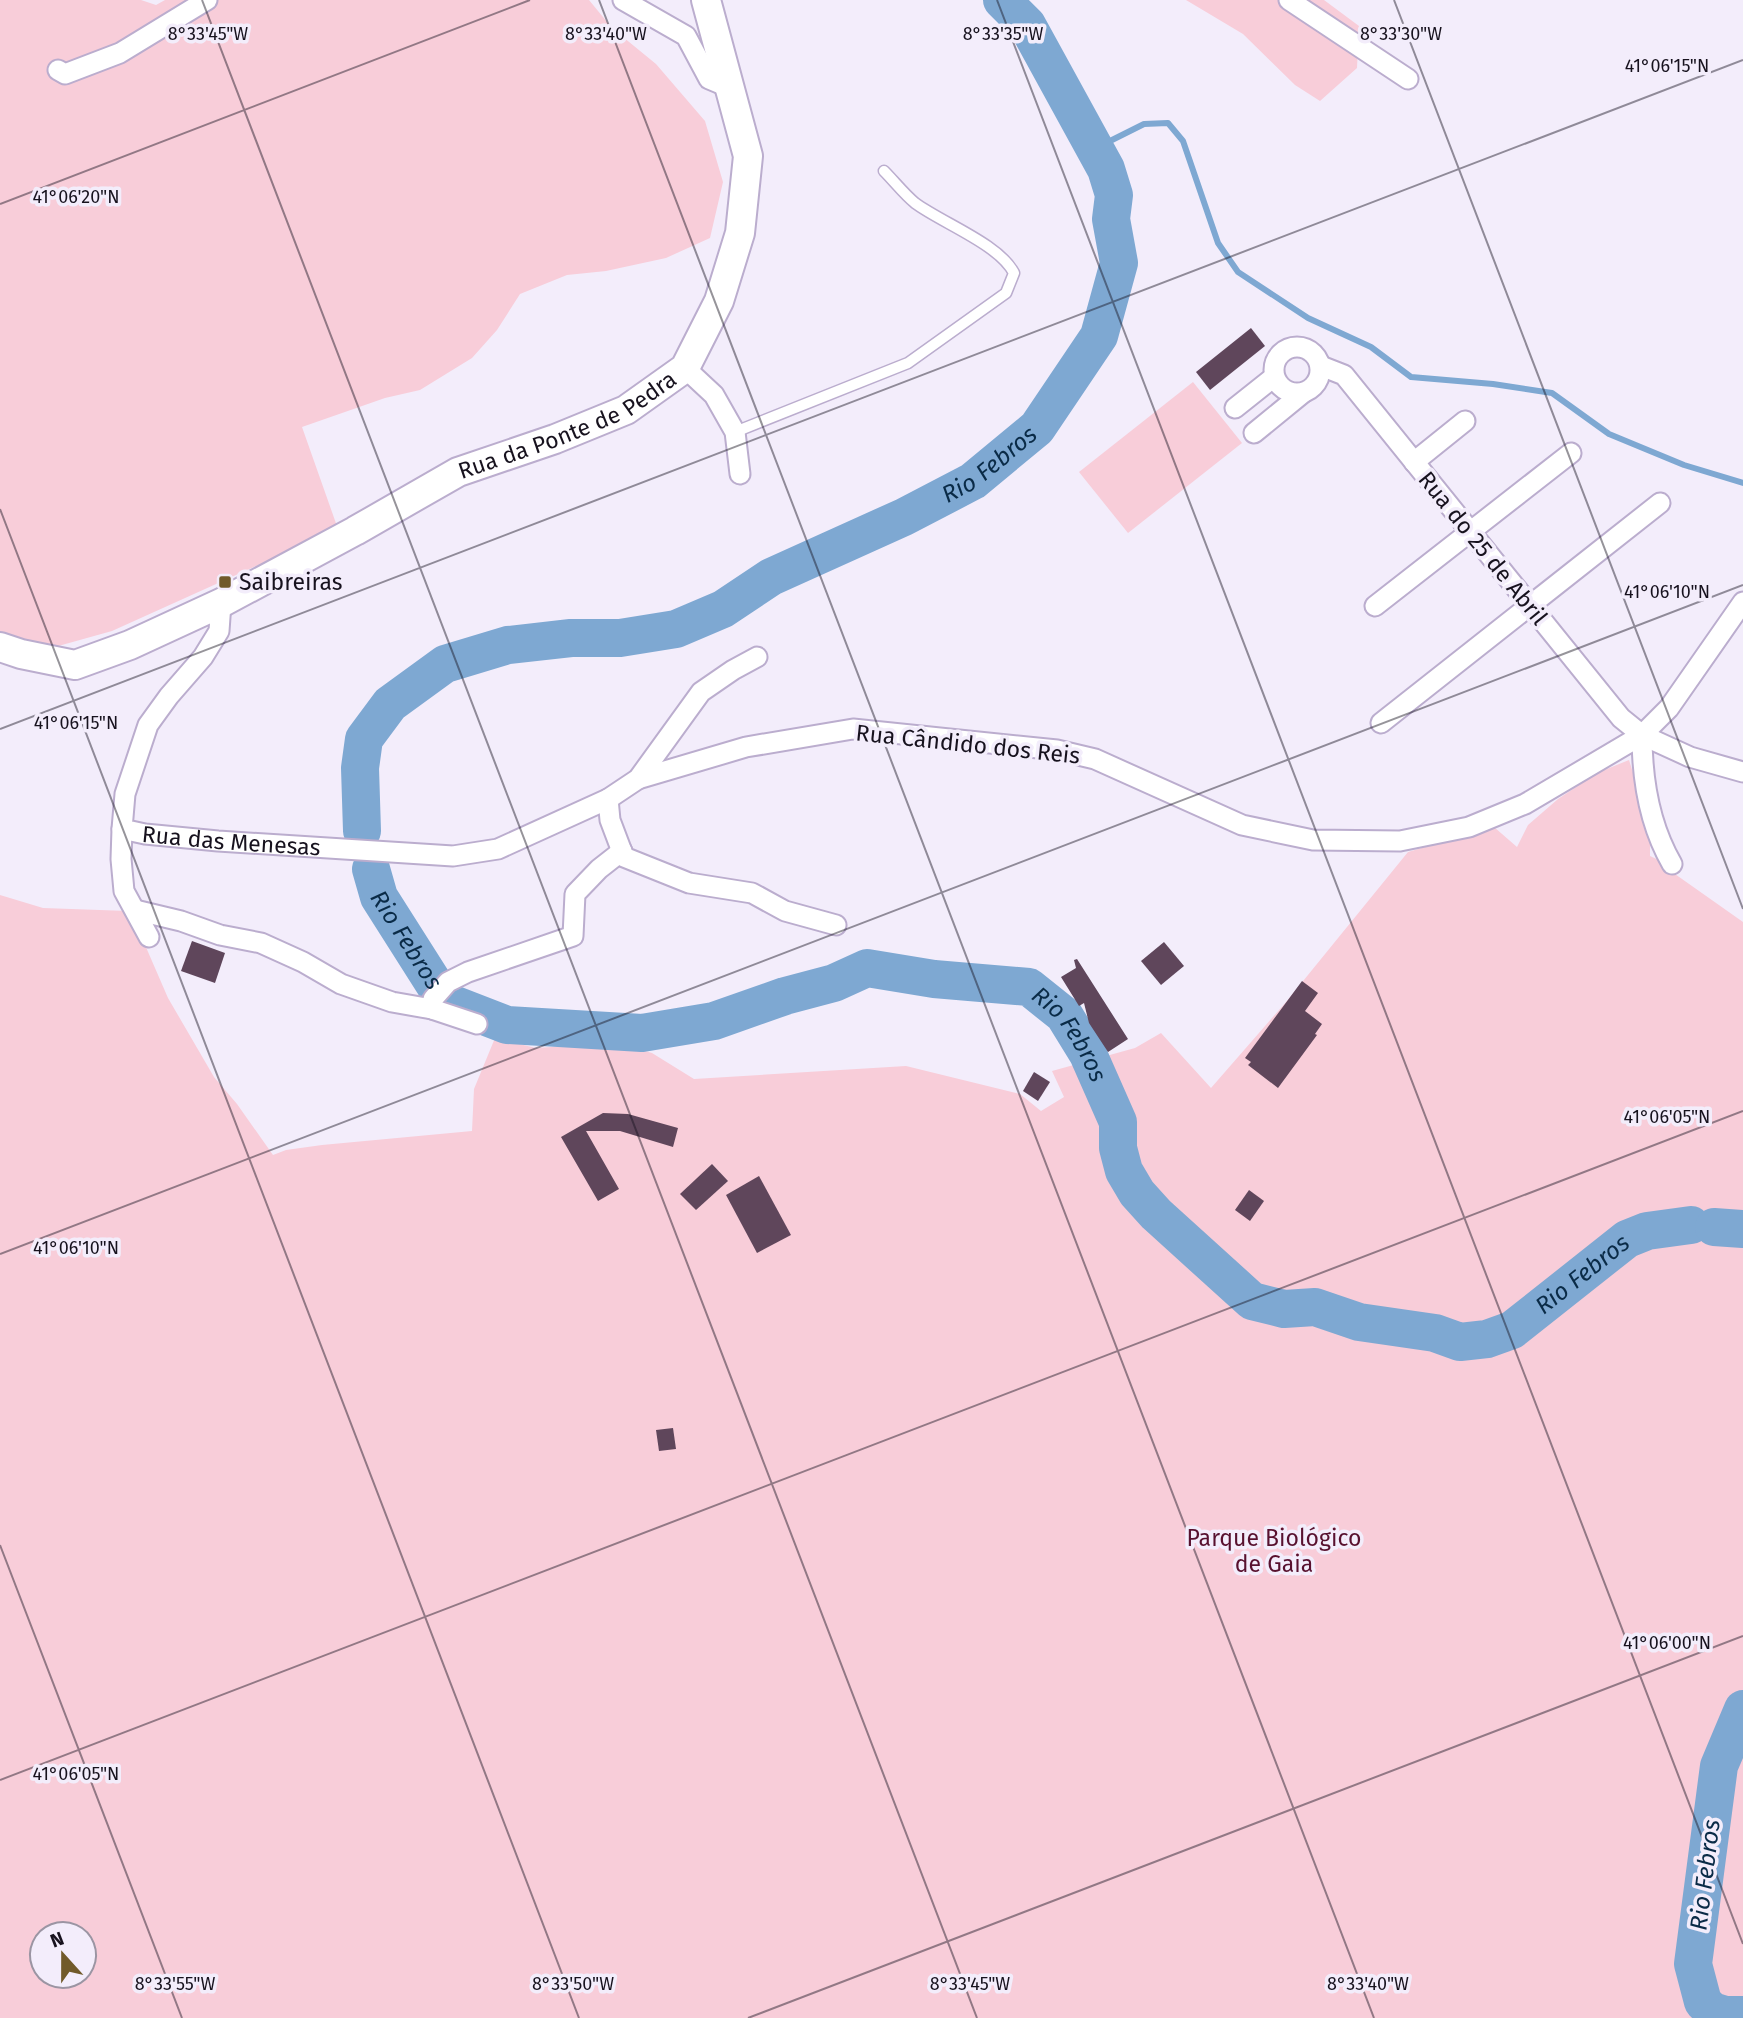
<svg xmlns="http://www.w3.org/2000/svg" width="1743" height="2018" font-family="'Fira Sans',sans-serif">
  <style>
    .green { fill: #f8cdd9; fill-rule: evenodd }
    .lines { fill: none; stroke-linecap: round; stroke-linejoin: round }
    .stream { stroke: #7ea8d2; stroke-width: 6 }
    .river { stroke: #7ea8d2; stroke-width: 38 }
    .building { fill: #5f465b }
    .lane-casing { stroke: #bbadce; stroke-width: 13 }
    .street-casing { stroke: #bbadce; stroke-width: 23 }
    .secondary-casing { stroke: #bbadce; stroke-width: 32 }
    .lane { stroke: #fff; stroke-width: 10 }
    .street { stroke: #fff; stroke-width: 19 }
    .secondary { stroke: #fff; stroke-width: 28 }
    .ticks { fill: none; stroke: #17121e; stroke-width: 2; stroke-opacity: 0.45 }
    .poi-dot { fill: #715a2a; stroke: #f3edfb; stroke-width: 2.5 }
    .labels { text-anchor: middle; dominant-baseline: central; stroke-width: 7; stroke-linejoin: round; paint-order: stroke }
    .street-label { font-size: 23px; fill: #17121e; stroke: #f3edfb }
    .poi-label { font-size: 23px; fill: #17121e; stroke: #f3edfb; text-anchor: start }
    .park-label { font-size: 23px; fill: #58112f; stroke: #f3edfb }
    .water-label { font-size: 24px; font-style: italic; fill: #0a2b47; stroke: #f3edfb }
    .ticks-label { font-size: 18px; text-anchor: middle; fill: #17121e; stroke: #f3edfb; stroke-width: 7; stroke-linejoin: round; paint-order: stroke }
  </style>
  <rect width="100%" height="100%" fill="#f3edfb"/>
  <!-- green -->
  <g class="green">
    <polygon points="0,0 141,0 156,5 165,0 589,0 612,28 656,64 705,121 723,182 710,238 666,258 606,271 567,275 520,294 497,330 472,358 420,390 385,398 302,427 338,529 112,631 44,650 0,640"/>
    <polygon points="1186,0 1324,0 1359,26 1357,68 1320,101 1295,85 1243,34"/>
    <polygon points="1193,382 1242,443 1128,533 1079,472"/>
    <path d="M1629 760 1650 826V856L1663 862 1665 867 1743 922V2018H0V895L43 908 128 911 142 938 168 998 214 1077 237 1104 273 1155 286 1150 322 1145 472 1131 474 1089 495 1038 536 1048 597 1044 628 1046 652 1053 694 1079 906 1066 1020 1094 1041 1111 1064 1097 1052 1071 1135 1048 1161 1033 1211 1088 1286 1002 1408 852 1494 827 1517 847 1528 825 1558 799 1597 773ZM42 1934H84V1976H42Z"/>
  </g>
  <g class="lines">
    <!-- stream -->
    <polyline class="stream" points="1091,142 1110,141 1144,124 1168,123 1183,141 1218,243 1238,272 1308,318 1371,347 1411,377 1493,384 1552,393 1609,434 1684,465 1743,483"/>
    <!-- river -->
    <g class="river">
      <path id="s1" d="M362 831 360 768 364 739 390 704 445 664 508 645 571 638H620L676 629 723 609 771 577 904 517 973 481 1037 428 1099 336 1119 263 1111 219 1114 195 1106 169 1027 25 1002 0"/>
      <path id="s2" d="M371 869 379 897 445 1001 507 1025 642 1033 714 1021 785 996 834 983 867 968 934 979 1029 987 1064 1015 1088 1054 1118 1122V1148L1124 1171 1137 1193 1156 1214 1252 1301 1284 1309 1315 1307 1359 1322 1435 1333 1460 1342 1487 1339 1512 1330 1627 1239 1647 1231 1691 1225"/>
      <polyline points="1714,1227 1743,1229"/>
      <polyline points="1743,1709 1719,1766 1693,1964 1703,2002 1712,2011 1725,2015 1743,2015"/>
    </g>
  </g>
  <!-- building -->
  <g class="building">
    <polygon points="1251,328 1265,346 1210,390 1196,372"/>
    <polygon points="192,941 225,953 215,983 181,971"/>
    <polygon points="1164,942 1184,966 1161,985 1141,961"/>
    <polygon points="1077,959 1128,1039 1108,1052 1089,1023 1084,1003 1079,1006 1061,977 1076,968 1074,960"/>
    <polygon points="1302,981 1318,993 1305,1011 1322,1024 1315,1034 1317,1035 1278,1088 1248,1065 1251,1062 1245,1058"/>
    <polygon points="1034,1072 1050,1082 1038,1101 1023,1091"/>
    <polygon points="603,1113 628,1114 678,1128 673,1147 620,1131 586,1131 619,1189 598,1201 561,1137"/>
    <polygon points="712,1164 728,1181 696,1210 680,1194"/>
    <polygon points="759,1176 791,1235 757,1253 726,1195"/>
    <polygon points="1249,1190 1264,1201 1250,1221 1235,1210"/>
    <polygon points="673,1428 676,1449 659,1451 656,1430"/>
  </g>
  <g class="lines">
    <!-- lane casing -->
    <g class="lane-casing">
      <path id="lane" d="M735 432 908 363 1006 293 1014 273C999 244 942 223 915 203 904 194 894 181 884 171"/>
    </g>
    <!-- street casing -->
    <g class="street-casing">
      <g id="street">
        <polyline points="623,0 686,36 709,79 728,87"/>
        <polyline points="1289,0 1408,79"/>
        <polyline points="58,70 65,74 120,53 207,0"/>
        <circle cx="1297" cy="370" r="23"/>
        <polyline points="1321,366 1344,375 1621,718 1642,735 1690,757 1743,772"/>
        <polyline points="685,368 714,395 735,432 740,474"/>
        <polyline points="1235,408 1274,377"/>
        <polyline points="1254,433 1303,393"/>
        <polyline points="1414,462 1465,421"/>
        <path id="s3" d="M221 603 219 631 203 657 169 696 148 725 125 794 122 829 145 834 218 841 453 856 498 849 608 799 638 779 701 692 733 670 757 657"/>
        <polyline points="1375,606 1571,453"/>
        <polyline points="1381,723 1660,503"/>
        <path d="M1642 735C1642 779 1650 826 1672 864"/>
        <polyline points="638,779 746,747 853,729 1057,750 1095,759 1242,825 1313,840 1400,841 1469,827 1525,804 1642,735 1669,708 1743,602"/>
        <polyline points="608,799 610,820 624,857 689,883 752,893 785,911 836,925"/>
        <polyline points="122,829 121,859 124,891 149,937"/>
        <polyline points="135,910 181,921 220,935 261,943 303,962 341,984 392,1002 432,1009 477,1024"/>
        <polyline points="432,1009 433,999 448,982 468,972 573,936 575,894 599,869 622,851"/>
      </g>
    </g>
    <!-- secondary casing -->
    <g class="secondary-casing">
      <g id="secondary">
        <path id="s4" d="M0 647 21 654 75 665 130 645 221 603 355 531 458 472 555 439 626 410 685 368 719 301 740 233 748 156 706 0"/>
      </g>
    </g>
    <!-- lane -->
    <use href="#lane" class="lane"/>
    <!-- street -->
    <use href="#street" class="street"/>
    <!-- secondary -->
    <use href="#secondary" class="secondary"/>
  </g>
  <!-- ticks -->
  <path class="ticks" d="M202 0 977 2018M599 0 1374 2018M997 0 1743 1944M1394 0 1743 909M0 204 530 0M0 509 579 2018M0 729 1743 60M0 1254 1743 585M0 1545 182 2018M0 1780 1743 1111M748 2018 1743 1636"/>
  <!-- markers -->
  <rect class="poi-dot" x="218" y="575" width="14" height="14" rx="3.5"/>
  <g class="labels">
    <!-- street labels -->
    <g class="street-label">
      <text stroke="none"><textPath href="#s4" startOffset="626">Rua da Ponte de Pedra</textPath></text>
      <text transform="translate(1483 548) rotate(51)">Rua do 25 de Abril</text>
      <text transform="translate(968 744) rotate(6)">Rua Cândido dos Reis</text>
      <text stroke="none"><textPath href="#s3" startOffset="364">Rua das Menesas</textPath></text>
    </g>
    <!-- poi labels -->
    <g class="poi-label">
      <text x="239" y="582">Saibreiras</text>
    </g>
    <!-- park labels -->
    <g class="park-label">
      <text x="1274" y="1538">Parque Biológico<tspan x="1274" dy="26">de Gaia</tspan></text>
    </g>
    <!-- water labels -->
    <g class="water-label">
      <text stroke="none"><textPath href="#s1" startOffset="794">Rio Febros</textPath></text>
      <text stroke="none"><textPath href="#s2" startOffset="80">Rio Febros</textPath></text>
      <text stroke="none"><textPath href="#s2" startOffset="816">Rio Febros</textPath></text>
      <text stroke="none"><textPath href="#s2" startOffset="1508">Rio Febros</textPath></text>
      <text transform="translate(1705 1875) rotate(-83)">Rio Febros</text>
    </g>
  </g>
  <g class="ticks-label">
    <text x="208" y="40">8°33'45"W</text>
    <text x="606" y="40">8°33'40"W</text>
    <text x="1003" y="40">8°33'35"W</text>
    <text x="1401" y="40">8°33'30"W</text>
    <text x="1667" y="72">41°06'15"N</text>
    <text x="76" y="203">41°06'20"N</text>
    <text x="1667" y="598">41°06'10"N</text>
    <text x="76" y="729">41°06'15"N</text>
    <text x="1667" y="1123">41°06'05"N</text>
    <text x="76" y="1254">41°06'10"N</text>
    <text x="1667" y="1649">41°06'00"N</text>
    <text x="76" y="1780">41°06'05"N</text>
    <text x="175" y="1990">8°33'55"W</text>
    <text x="573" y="1990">8°33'50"W</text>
    <text x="970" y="1990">8°33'45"W</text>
    <text x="1368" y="1990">8°33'40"W</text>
  </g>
  <!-- north arrow -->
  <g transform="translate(63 1955) rotate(339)"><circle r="33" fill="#f3edfb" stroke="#9b95a3" stroke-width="2"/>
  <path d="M0-5L12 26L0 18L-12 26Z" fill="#715a2a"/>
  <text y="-10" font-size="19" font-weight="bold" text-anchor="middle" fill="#17121e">N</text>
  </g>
</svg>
